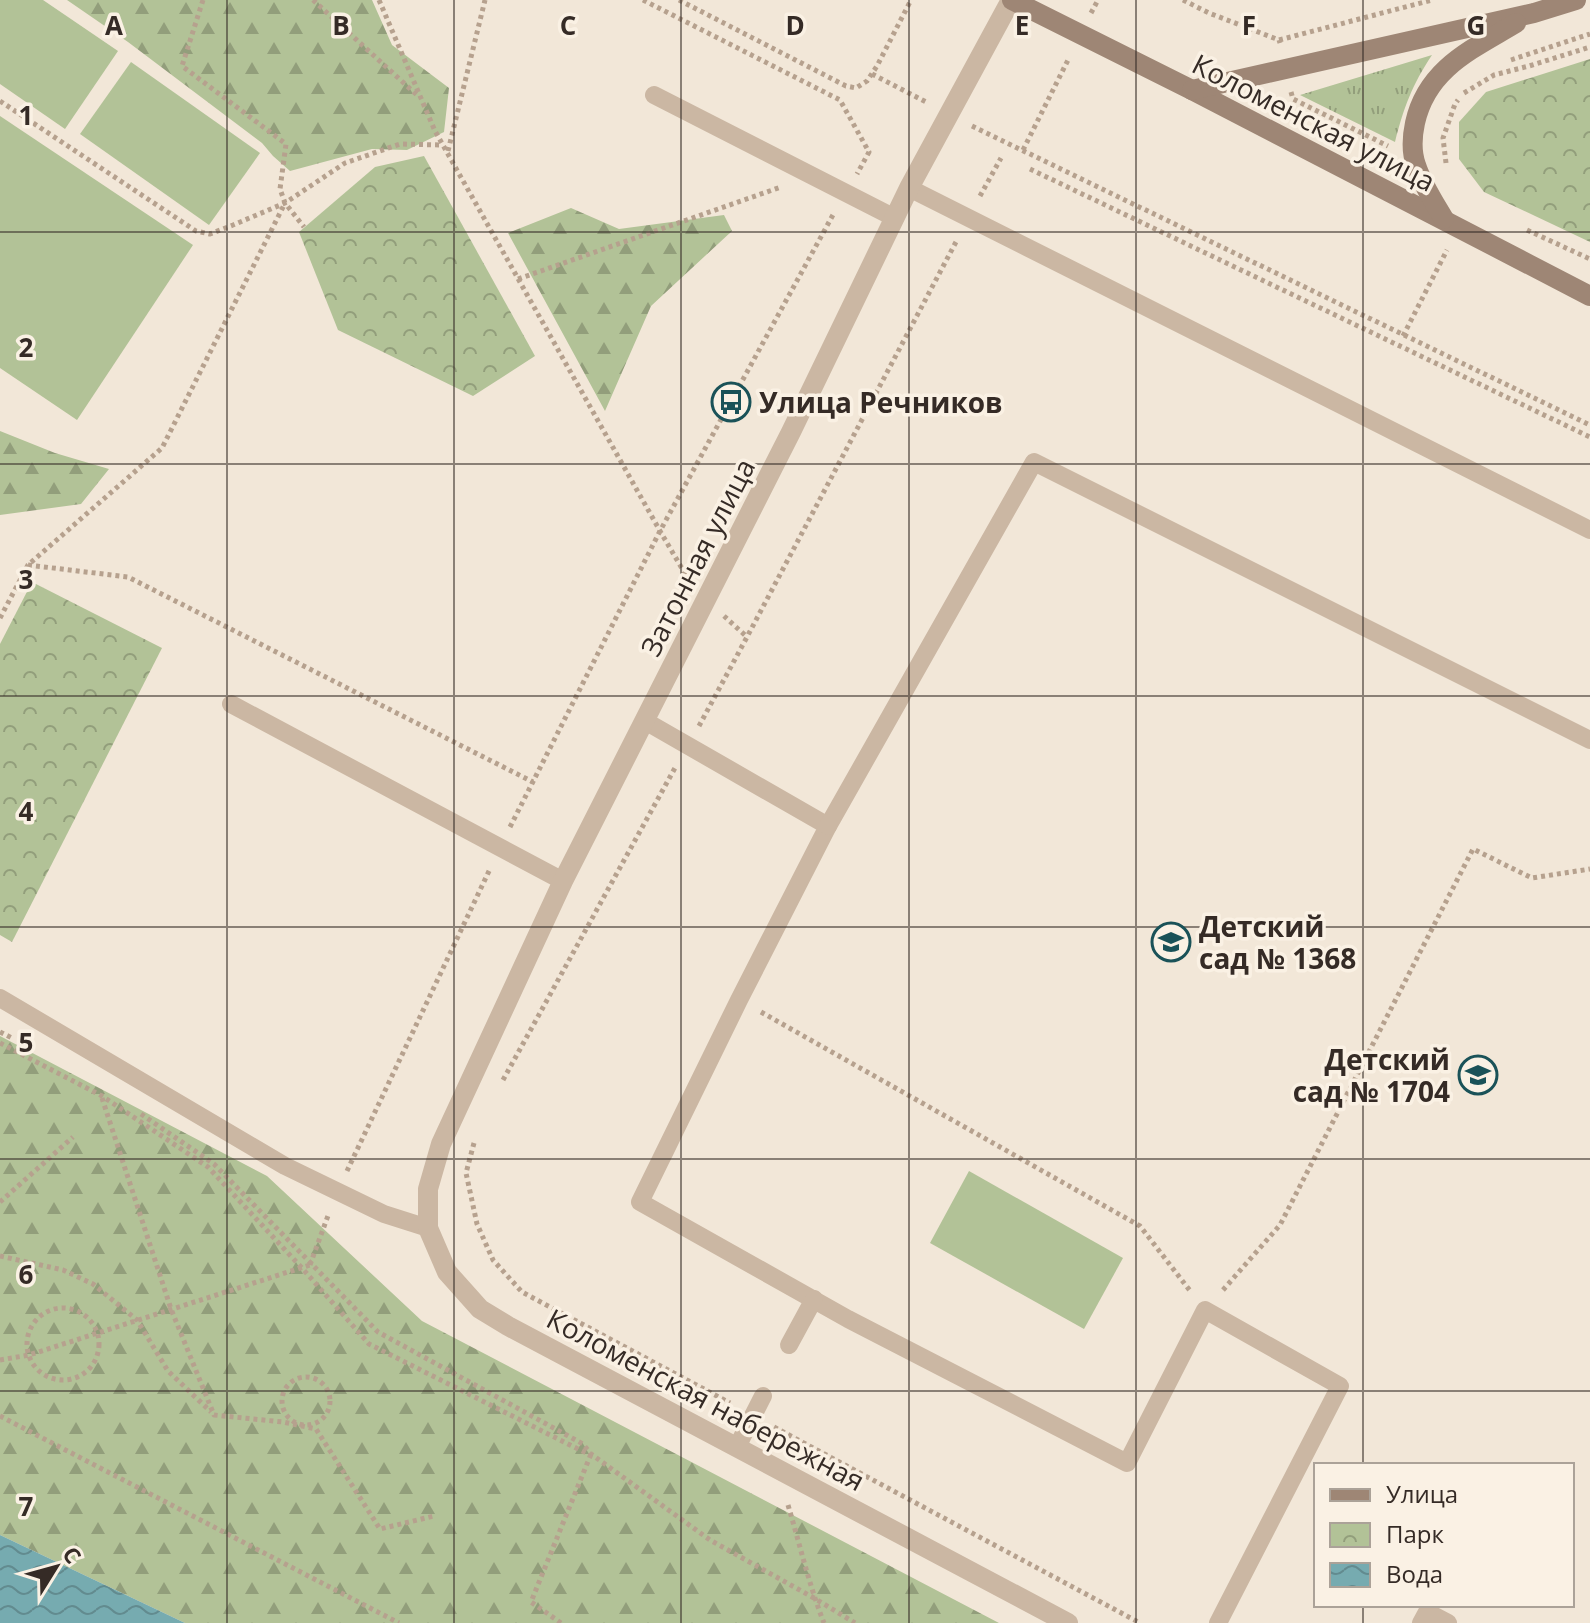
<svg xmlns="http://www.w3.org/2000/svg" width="1590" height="1623" font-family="'Open Sans',sans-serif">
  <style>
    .grass { fill: url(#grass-tufts) }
    .forest { fill: url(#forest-firs) }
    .park { fill: url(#park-crowns) }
    .garden { fill: #b2c297 }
    .water { fill: url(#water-waves) }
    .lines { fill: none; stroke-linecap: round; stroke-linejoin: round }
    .path { stroke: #b6a18e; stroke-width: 5; stroke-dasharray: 4 4; stroke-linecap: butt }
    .lane { stroke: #cbb7a3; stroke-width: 18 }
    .street { stroke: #cbb7a3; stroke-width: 20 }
    .secondary { stroke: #9e8675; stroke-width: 20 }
    .grid { fill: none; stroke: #352b26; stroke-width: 2; stroke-opacity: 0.55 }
    .labels { text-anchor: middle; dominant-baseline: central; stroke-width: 7; stroke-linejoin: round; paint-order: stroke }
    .street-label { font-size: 28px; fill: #352b26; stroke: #faf1e4 }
    .poi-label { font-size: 28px; font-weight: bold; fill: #352b26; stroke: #faf1e4; text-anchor: start }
    .grid-label { font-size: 26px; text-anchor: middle; font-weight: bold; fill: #352b26; stroke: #faf1e4; stroke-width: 7; stroke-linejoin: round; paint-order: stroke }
  </style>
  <defs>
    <pattern id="grass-tufts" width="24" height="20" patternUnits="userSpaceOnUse" patternTransform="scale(2)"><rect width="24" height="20" fill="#b2c297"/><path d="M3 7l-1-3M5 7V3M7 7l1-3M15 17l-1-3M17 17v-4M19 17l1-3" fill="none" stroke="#929e7b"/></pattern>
    <pattern id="forest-firs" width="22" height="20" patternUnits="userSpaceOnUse" patternTransform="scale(2)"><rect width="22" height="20" fill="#b2c297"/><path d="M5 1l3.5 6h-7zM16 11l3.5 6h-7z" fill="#929e7b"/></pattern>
    <pattern id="park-crowns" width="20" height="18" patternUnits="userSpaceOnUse" patternTransform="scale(2)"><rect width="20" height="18" fill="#b2c297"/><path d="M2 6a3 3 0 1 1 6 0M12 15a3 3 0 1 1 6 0" fill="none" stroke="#929e7b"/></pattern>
    <pattern id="water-waves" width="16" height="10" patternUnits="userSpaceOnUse" patternTransform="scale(2)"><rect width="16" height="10" fill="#76abb0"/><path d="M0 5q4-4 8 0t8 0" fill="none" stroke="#628b8f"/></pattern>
  </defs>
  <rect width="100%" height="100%" fill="#f2e7d8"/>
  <!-- grass -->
  <path class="grass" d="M1432 55C1412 85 1404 107 1395 142L1300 95Z"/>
  <!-- forest -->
  <g class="forest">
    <polygon points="67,0 372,0 392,45 449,88 444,132 407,150 372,149 290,171 273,156 262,143 128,42"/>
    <polygon points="571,208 619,229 724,215 732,231 651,306 605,411 508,233"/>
    <polygon points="0,431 55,453 109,469 81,504 0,515"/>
    <polygon points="0,1036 267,1176 422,1321 999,1623 185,1623 0,1535"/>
  </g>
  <!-- park -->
  <g class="park">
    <polygon points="1590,59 1590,242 1484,192 1459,159 1459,122 1486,92"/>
    <polygon points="424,156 535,356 473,396 338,330 299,232 375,167"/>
    <polygon points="32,582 162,648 12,942 0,935 0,644"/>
  </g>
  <!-- garden -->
  <g class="garden">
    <polygon points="0,0 43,0 118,51 65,129 0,84"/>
    <polygon points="131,62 260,153 209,225 80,134"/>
    <polygon points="0,116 193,245 77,420 0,368"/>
    <polygon points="969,1171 1123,1258 1084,1329 930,1243"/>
  </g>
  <!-- water -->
  <polygon class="water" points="0,1535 185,1623 0,1623"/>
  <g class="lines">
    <!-- path -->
    <g class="path">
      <polyline points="203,0 182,66 286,144 280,189 285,203 304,227"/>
      <polyline points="313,0 418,96"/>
      <polyline points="379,0 435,131 660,531 687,577"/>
      <polyline points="643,0 840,100 869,152 857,174"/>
      <polyline points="679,0 846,86 856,88 867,81 877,66 911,0"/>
      <polyline points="1183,0 1209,13 1279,40 1280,43"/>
      <polyline points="1091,13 1098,0"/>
      <polyline points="1279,40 1432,0"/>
      <polyline points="1511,60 1590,34"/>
      <polyline points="872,74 928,103"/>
      <polyline points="1291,92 1293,99 1388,146"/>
      <polyline points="1464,93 1494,75 1529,66 1590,47"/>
      <polyline points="0,101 196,231 210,234 233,225 285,203 345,163 400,144 442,145"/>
      <polyline points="972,126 1590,425"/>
      <polyline points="1023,150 1069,58"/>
      <polyline points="448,151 485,0"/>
      <polyline points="1446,163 1443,138 1455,104 1458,100"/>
      <polyline points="1030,169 1590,437"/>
      <polyline points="980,196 1001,158"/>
      <polyline points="1527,230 1590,259"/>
      <polyline points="518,279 781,187"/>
      <polyline points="1403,336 1447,250"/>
      <polyline points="28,565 128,577 533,782"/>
      <polyline points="724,616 747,637"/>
      <polyline points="0,618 28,565 162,448 285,203"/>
      <polyline points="699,726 747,637 957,240"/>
      <polyline points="510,827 660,531 834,213"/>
      <polyline points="761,1012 1140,1226 1191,1292"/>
      <polyline points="0,1032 12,1038"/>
      <polyline points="0,1043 102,1096 208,1167 301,1267 369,1344 582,1451 590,1454"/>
      <polyline points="503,1080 676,766"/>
      <polyline points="102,1098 171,1309 214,1415 283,1422 316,1429 380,1529 434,1516"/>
      <polyline points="141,1114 214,1164 378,1332 583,1444 591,1454 710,1540 814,1598 855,1623"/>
      <polyline points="474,1143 466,1173 477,1224 493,1260 522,1292 730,1403"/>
      <polyline points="347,1171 490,869"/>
      <polyline points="0,1202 73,1137"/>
      <polyline points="0,1256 63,1270 93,1284 137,1320 168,1371 211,1412"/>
      <polyline points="310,1265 329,1213"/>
      <polyline points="1223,1290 1280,1225 1473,849 1532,878 1590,869"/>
      <circle cx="63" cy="1344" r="36"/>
      <polyline points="0,1360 29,1355 310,1265"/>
      <circle cx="306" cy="1401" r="24"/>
      <polyline points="0,1416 399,1623"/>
      <polyline points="774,1427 1140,1623"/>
      <path d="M788 1505C800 1545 809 1585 824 1623"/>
      <polyline points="561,1623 531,1602 591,1454"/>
    </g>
    <!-- lane -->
    <g class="lane">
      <polyline points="654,95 895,218"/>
      <polyline points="909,188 1590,530"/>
      <polyline points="231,704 563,881"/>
      <polyline points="645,721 828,826 739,1000 640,1202 848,1319 1127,1463 1205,1310 1340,1386 1218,1623"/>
      <polyline points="828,826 1034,462 1590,740"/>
      <polyline points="0,998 285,1166 384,1214 428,1228"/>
      <polyline points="789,1345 814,1299"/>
      <polyline points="737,1447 763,1396"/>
      <polyline points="1421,1623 1427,1612 1448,1623"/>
    </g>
    <!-- street -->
    <polyline class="street" points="1011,0 909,188 791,432 563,881 441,1144 428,1189 428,1228 447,1272 480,1309 508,1326 1068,1623"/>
    <!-- secondary -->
    <g class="secondary">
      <polyline points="1012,0 1192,90 1590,296"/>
      <polyline points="1192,90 1534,13 1576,0"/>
      <path d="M1444 219C1434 202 1422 184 1416 165 1411 151 1412 137 1415 123 1427 68 1473 49 1516 23"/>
    </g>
  </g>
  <!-- grid -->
  <path class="grid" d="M227 0V1623M454 0V1623M681 0V1623M909 0V1623M1136 0V1623M1363 0V1465M0 232H1590M0 464H1590M0 696H1590M0 927H1590M0 1159H1590M0 1391H1590M1363 1605V1623"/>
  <!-- icons -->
  <defs>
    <g id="bus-ring" transform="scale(2)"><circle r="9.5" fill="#faf1e4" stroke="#1a5258" stroke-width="1.5"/><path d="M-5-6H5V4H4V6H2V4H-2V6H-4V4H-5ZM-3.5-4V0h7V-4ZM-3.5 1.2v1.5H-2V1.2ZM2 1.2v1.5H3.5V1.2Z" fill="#1a5258"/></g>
    <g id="school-ring" transform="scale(2)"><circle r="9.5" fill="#faf1e4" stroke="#1a5258" stroke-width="1.5"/><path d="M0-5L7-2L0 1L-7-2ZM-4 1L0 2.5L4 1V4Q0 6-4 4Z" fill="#1a5258"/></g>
  </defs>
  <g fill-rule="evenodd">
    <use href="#bus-ring" x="731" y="402"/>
    <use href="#school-ring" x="1171" y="942"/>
    <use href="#school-ring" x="1478" y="1075"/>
  </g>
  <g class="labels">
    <!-- street labels -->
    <g class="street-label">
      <text transform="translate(1314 122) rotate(27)">Коломенская улица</text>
      <text transform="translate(697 557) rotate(-63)">Затонная улица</text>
      <text transform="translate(706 1399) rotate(28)">Коломенская набережная</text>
    </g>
    <!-- poi labels -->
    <g class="poi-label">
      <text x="759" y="402">Улица Речников</text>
      <text x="1199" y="926">Детский<tspan x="1199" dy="32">сад № 1368</tspan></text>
      <text x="1450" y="1059" text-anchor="end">Детский<tspan x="1450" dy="32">сад № 1704</tspan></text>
    </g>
  </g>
  <g class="grid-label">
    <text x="114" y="35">A</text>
    <text x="341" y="35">B</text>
    <text x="568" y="35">C</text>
    <text x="795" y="35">D</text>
    <text x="1022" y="35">E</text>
    <text x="1249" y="35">F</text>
    <text x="1476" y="35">G</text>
    <text x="26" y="125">1</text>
    <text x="26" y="357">2</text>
    <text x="26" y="589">3</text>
    <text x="26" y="821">4</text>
    <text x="26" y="1052">5</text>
    <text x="26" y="1284">6</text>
    <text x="26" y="1516">7</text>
  </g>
  <!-- legend -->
  <rect x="1314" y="1463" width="260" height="144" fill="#faf1e4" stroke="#aba298" stroke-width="2"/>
  <rect x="1330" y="1489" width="40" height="12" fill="#9e8675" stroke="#aba298" stroke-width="2"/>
  <text x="1386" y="1503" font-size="24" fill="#352b26">Улица</text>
  <rect x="1330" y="1523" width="40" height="24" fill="url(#park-crowns)" stroke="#aba298" stroke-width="2"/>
  <text x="1386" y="1543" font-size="24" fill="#352b26">Парк</text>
  <rect x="1330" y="1563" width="40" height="24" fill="url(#water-waves)" stroke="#aba298" stroke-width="2"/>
  <text x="1386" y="1583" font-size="24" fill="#352b26">Вода</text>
  <!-- north arrow -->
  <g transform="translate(56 1567) rotate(53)" stroke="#faf1e4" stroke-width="6" paint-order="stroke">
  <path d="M0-6L14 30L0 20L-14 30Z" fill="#352b26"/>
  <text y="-12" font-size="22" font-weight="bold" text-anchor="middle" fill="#352b26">С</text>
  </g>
</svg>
